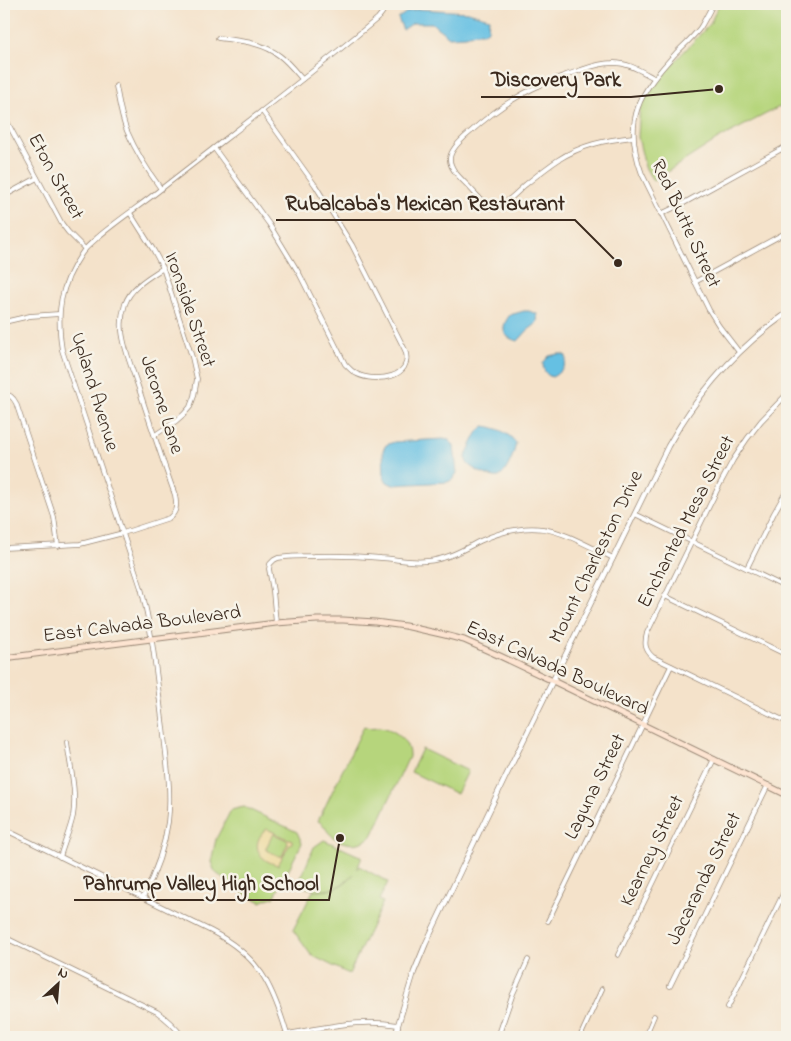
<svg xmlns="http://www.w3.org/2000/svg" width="791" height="1041" font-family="'Indie Flower',sans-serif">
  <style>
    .green { fill: #b6d57c; stroke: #78804d }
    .sand { fill: #eeda9e; stroke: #94825e; fill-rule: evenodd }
    .water { fill: #65c0e3; stroke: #507580 }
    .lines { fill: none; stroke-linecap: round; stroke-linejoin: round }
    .minor-casing { stroke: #988674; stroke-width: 5.5 }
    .tertiary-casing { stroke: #988674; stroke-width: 6 }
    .secondary-casing { stroke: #988674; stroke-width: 7 }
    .minor { stroke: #fff; stroke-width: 4 }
    .tertiary { stroke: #fff; stroke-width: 4.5 }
    .secondary { stroke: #fde4d1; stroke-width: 5 }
    .labels { text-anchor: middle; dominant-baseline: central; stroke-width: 5; stroke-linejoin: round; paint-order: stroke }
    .street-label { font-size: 20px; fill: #3b2a1e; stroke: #f7f3e8 }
    .leader { fill: none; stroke: #3b2a1e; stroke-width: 2 }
    .callout-dot { fill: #3b2a1e; stroke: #f7f3e8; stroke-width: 2 }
    .callout-label { font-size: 21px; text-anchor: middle; font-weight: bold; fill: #3b2a1e; stroke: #f7f3e8; stroke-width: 5; stroke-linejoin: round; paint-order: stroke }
  </style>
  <rect width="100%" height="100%" fill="#f7f3e8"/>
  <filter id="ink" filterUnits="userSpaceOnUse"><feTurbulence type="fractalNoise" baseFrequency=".02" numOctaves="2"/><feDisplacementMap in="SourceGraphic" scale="10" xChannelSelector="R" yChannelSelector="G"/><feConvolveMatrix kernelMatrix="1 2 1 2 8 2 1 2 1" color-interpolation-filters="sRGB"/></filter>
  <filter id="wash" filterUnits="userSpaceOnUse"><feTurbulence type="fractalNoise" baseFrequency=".0096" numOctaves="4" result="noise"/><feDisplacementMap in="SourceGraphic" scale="20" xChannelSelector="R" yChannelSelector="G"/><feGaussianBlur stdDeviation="1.12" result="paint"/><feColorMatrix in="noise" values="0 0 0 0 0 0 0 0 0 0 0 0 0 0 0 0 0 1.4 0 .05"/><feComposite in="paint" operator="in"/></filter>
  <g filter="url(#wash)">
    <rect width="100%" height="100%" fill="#f4e2ca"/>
    <!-- green -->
    <g class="green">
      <polygon points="719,4 787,4 787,103 718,139 653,181 645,167 638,137 640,103 661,76 710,24"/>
      <path d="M364 726C370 729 374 727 380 727 395 729 410 741 409 757L373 834C361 848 341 846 329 833 325 828 324 824 318 821Z"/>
      <polygon points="422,749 468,771 457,794 411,772"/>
      <polygon points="244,807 297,832 302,843 274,898 272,897 261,902 238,890 215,872 211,862 216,839 231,810"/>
      <path d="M324 840 362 857 357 869 359 866 388 882 379 900 383 902 349 974 311 955 293 930 313 891C329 892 343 887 354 874 352 876 348 879 345 882 329 894 315 891 298 885L314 847Z"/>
    </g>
    <!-- sand -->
    <path class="sand" d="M267 829 288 839H290L292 840V843L290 844 278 865C258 861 249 843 267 829ZM274 834 287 840 288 843 282 856H279L266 850V848L272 836Z"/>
    <!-- water -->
    <g class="water">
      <path d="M418 9 468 12 489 18 488 30 483 33H475L466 36 449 37C444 32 436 28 432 23H413L403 30 398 18 407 12Z"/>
      <path d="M524 311H529L537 314C539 325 534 325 527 331 524 334 521 338 518 341 502 338 500 327 510 315Z"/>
      <path d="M558 354H562L566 356C568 364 559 374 552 377 545 375 543 369 543 363L549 356Z"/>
      <path d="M484 426C496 427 509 433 516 443 515 451 507 473 499 477 493 479 471 469 467 463 464 457 468 451 471 445 475 437 477 431 484 426Z"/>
      <polygon points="443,439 449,440 454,446 457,473 453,479 448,482 393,485 387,482 384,478 383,450 386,445 394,442"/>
    </g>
  </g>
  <g filter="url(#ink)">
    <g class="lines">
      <!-- minor casing -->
      <g class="minor-casing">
        <g id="minor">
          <path d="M713 4C709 12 705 20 700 28 693 37 684 45 676 53 639 93 622 120 642 174L709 310 719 326 739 352"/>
          <path d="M218 38C240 41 262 42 280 56 288 62 295 71 302 79"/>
          <path d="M116 86C119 101 121 117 127 131 136 152 148 171 161 189"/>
          <polyline points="4,116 62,224 68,232 85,249"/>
          <path d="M633 137C606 140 581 145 558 160 546 168 535 177 525 185 518 191 504 207 494 207 485 207 477 195 471 189 464 181 449 170 450 158 451 149 461 140 468 134 490 114 515 96 543 84 553 79 564 76 575 72 587 68 599 63 612 63 627 62 641 71 654 78"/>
          <path d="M214 148 269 224 300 275 345 364C349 368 352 372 357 374 375 383 415 378 405 350L352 245 315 185 262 111"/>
          <polyline points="4,196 37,178"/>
          <polyline points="130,213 154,251 163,268 192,357 197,379 194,396 190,407 184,414 176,421 155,435"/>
          <polyline points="661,214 684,203 787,146"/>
          <polyline points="695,282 787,232"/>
          <polyline points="4,322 30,316 59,314"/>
          <path d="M4 394C10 394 13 397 16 403L54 517 58 546"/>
          <path d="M787 394 761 421 747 439 733 460 719 486 647 633C644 644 645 650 653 657L787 722"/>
          <polyline points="635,514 787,588"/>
          <path d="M4 548 80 544 123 533 169 518C177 512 177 505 175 495 162 459 150 423 138 386 132 368 124 350 122 331 121 322 122 313 125 304 131 287 148 278 163 268"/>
          <polyline points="747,568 774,513 787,490"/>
          <polyline points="665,596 787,655"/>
          <path d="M276 623 273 591 269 569 270 564 274 560 278 558C290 556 301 556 313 556 336 555 358 556 381 558 397 559 412 563 427 561 446 560 464 549 480 541 539 515 560 532 613 558"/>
          <path d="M4 829 211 931C259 956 272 984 287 1034"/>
          <path d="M60 857C64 843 70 830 73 816 77 792 70 766 67 742"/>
          <path d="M143 897C156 872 164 850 168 822 172 790 166 758 163 727 157 681 153 633 141 588L62 350C56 311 60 286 82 253 86 247 93 242 98 237 118 220 141 205 161 189 234 132 308 77 378 18L382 13 387 4"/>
          <polyline points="548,921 671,666"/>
          <path d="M4 937 157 1012C167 1019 175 1027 183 1037"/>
          <polyline points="618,955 714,759"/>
          <polyline points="670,986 768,785"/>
          <polyline points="728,1007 787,886"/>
          <path d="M276 1037C288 1033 301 1032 314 1029 343 1024 368 1020 398 1025"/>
          <polyline points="498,1037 512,996 528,960"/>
          <polyline points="580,1037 602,989"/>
          <polyline points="645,1037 654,1016"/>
          <polyline points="783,1037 787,1027"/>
        </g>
      </g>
      <!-- tertiary casing -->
      <g class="tertiary-casing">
        <path id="tertiary" d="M396 1037 398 1025 414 972 426 943 505 778 668 446C698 393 737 348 787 313"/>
      </g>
      <!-- secondary casing -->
      <g class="secondary-casing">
        <polyline id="secondary" points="4,658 276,623 317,620 343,620 375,622 405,626 445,635 464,640 500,656 553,681 787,795"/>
      </g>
      <!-- minor -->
      <use href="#minor" class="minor"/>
      <!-- tertiary -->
      <use href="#tertiary" class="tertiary"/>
      <!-- secondary -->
      <use href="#secondary" class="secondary"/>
    </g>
  </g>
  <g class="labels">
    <!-- street labels -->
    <g class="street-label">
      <text transform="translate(55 177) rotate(61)">Eton Street</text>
      <text transform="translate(685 224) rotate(65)">Red Butte Street</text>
      <text transform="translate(189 310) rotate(71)">Ironside Street</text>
      <text transform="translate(94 392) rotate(73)">Upland Avenue</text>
      <text transform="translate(161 405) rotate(72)">Jerome Lane</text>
      <text transform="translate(687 522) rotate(-63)">Enchanted Mesa Street</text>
      <text transform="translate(597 557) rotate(-64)">Mount Charleston Drive</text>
      <text transform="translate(142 625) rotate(-7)">East Calvada Boulevard</text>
      <text transform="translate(557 669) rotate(25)">East Calvada Boulevard</text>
      <text transform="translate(596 787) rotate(-64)">Laguna Street</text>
      <text transform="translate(653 851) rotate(-64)">Kearney Street</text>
      <text transform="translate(705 879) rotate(-64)">Jacaranda Street</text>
    </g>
  </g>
  <!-- callouts -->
  <path class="leader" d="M719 89L631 97H481M618 263L575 220H276M340 838L329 900H74"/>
  <g class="callout-dot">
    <circle cx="719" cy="89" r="5"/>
    <circle cx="618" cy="263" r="5"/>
    <circle cx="340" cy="838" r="5"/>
  </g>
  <g class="callout-label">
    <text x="556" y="86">Discovery Park</text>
    <text x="425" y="210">Rubalcaba's Mexican Restaurant</text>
    <text x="201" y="890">Pahrump Valley High School</text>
  </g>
  <!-- margin -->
  <rect width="791" height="1041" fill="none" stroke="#f7f3e8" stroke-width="20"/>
  <!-- north arrow -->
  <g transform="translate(58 984) rotate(26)" stroke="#f7f3e8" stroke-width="4" paint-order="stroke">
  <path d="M0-4L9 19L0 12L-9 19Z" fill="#3b2a1e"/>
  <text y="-8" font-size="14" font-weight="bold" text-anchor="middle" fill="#3b2a1e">N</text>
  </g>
</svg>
